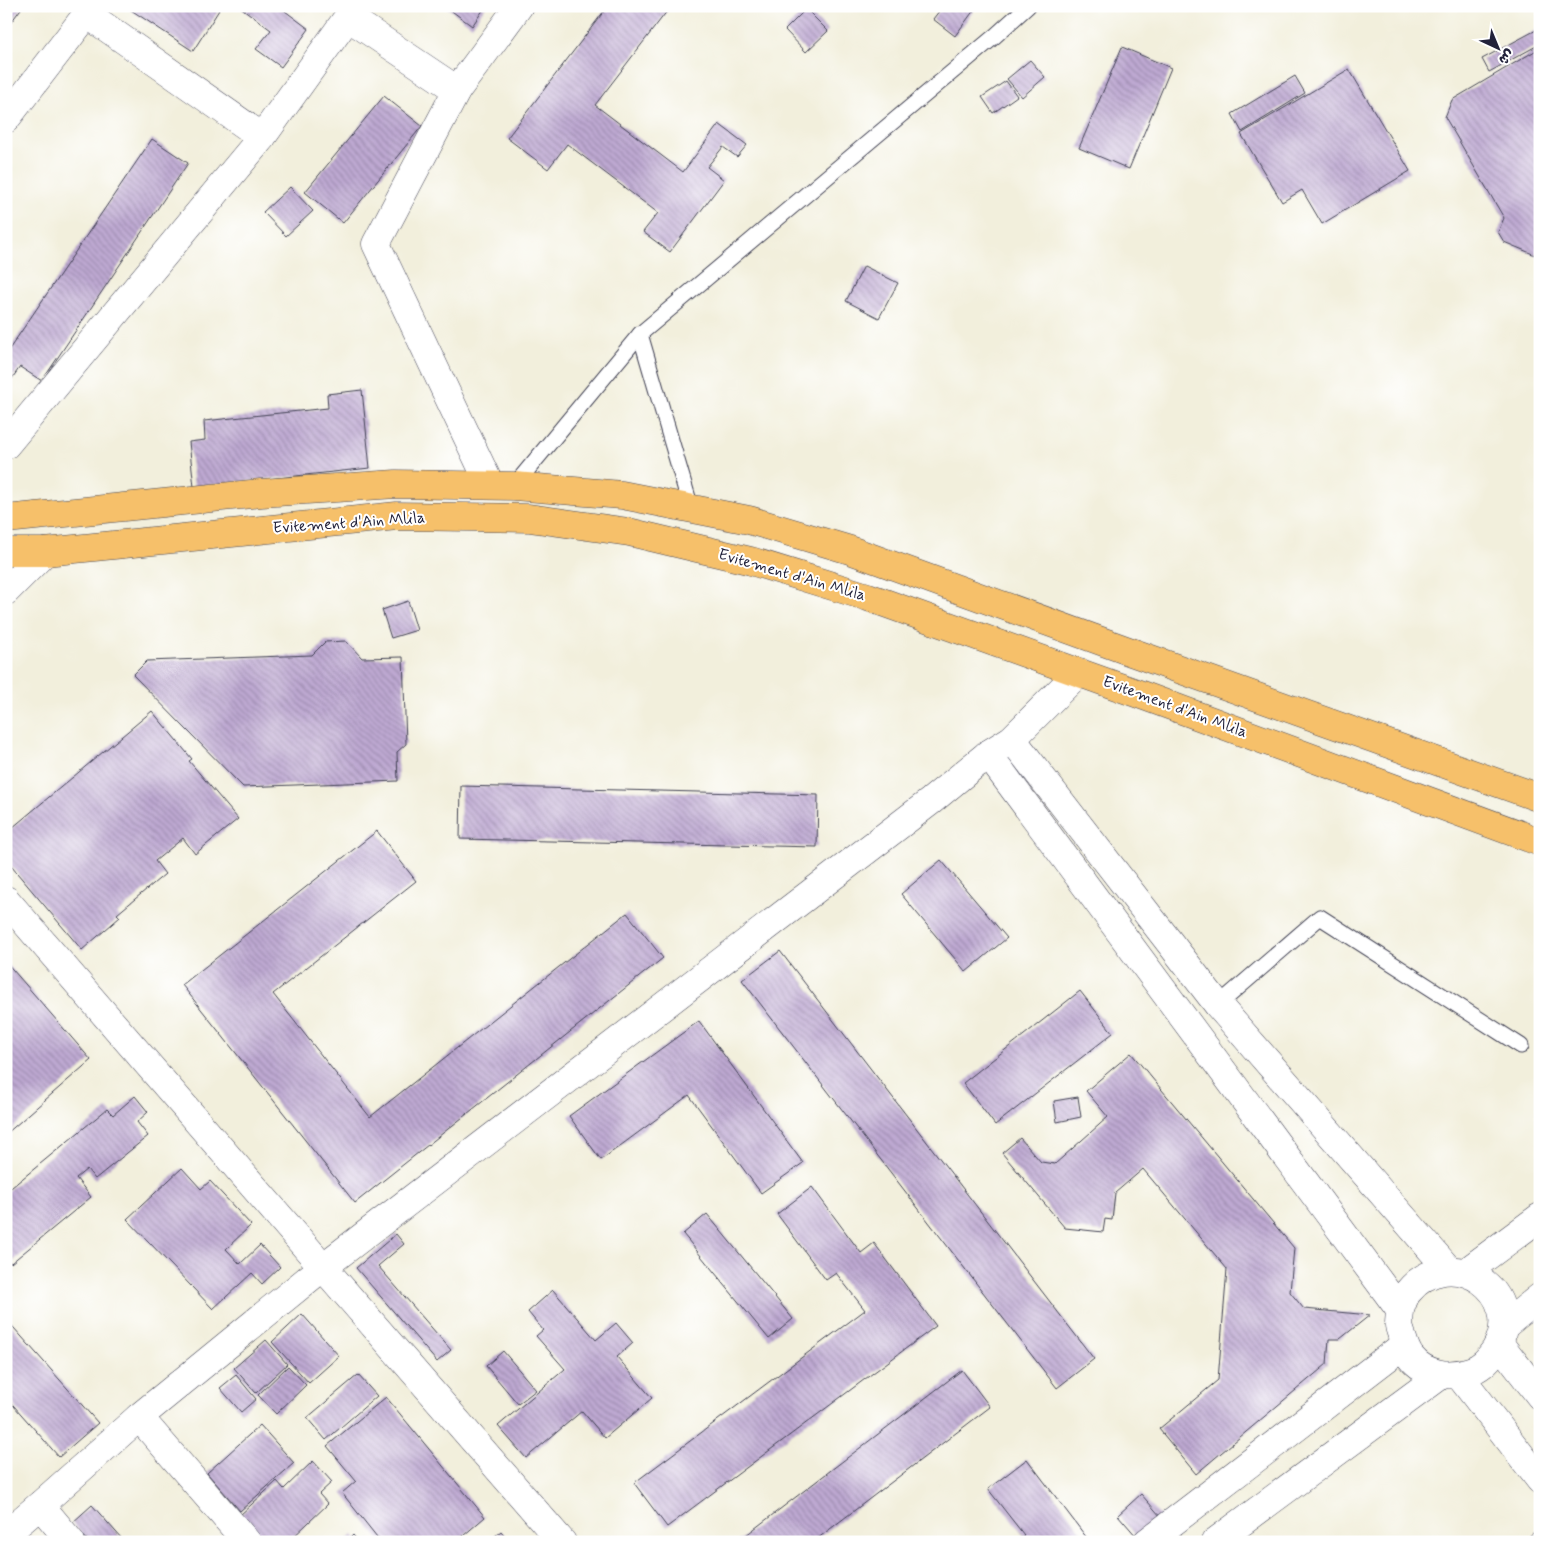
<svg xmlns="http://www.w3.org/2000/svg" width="1546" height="1548" font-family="Mynerve,'Playpen Sans Arabic',sans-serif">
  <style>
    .building { fill: url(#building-back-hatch) }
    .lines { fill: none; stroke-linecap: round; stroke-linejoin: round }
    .service-casing { stroke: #414153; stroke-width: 17 }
    .minor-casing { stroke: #414153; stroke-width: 29 }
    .trunk-casing { stroke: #414153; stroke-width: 29 }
    .service { stroke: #fff; stroke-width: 15 }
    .minor { stroke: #fff; stroke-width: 28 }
    .trunk { stroke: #f6c06b; stroke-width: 28 }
    .labels { text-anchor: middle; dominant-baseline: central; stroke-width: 4; stroke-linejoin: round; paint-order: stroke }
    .street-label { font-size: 16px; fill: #22223b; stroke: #fff }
  </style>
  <defs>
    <pattern id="building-back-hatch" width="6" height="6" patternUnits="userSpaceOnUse" patternTransform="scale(1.25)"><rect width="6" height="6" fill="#bea9d2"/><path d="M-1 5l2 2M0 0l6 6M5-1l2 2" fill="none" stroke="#9a89ac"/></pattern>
  </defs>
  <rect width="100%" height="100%" fill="#fff"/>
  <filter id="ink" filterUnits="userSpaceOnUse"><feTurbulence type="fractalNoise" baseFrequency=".02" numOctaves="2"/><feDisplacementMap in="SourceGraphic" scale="10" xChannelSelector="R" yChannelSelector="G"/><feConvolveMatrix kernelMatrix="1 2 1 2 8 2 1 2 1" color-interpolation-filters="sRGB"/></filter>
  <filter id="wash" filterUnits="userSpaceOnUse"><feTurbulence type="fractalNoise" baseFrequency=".0096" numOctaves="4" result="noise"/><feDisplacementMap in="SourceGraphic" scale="20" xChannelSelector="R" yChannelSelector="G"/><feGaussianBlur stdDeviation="1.12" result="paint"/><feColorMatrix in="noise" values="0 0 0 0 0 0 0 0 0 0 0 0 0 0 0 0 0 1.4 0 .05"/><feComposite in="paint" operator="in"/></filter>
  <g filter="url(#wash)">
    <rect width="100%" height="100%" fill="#f2efdc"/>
    <g id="blocks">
      <!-- building -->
      <g class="building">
        <polygon points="6,6 23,6 6,29"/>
        <polygon points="125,6 213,6 219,10 193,51"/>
        <polygon points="239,6 283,6 281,8 309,29 281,67 256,49 271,30"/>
        <polygon points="445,6 486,6 472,26"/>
        <polygon points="608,6 671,6 595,105 683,172 719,124 747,145 737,157 723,147 707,167 724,180 670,252 643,232 658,213 567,144 548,169 507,138"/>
        <polygon points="943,6 977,6 955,36 933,19"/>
        <polygon points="806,9 828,31 806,52 785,30"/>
        <polygon points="1540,28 1540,44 1489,72 1482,59"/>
        <polygon points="1122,47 1171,68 1129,169 1079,148"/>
        <polygon points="1540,48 1540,257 1504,242 1498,232 1504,218 1445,117 1452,100"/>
        <polygon points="1030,60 1045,77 1022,97 1007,79"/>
        <polygon points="1349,69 1410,171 1322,224 1302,190 1282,202 1241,134"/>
        <polygon points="1295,76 1305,93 1242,132 1232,114"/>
        <polygon points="1006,81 1017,96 993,113 982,97"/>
        <polygon points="384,96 422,126 343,223 305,192"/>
        <polygon points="152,139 188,163 42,381 20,367 6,387 6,350 8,351"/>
        <polygon points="290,187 313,211 286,236 263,212"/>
        <polygon points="864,266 898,283 879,318 846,301"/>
        <polygon points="362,390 370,468 194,487 189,442 205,440 204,421 328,408 327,394"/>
        <polygon points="408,601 417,630 391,638 382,610"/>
        <polygon points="346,641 362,658 403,657 406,744 397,752 398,781 243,787 133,675 147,661 312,655 325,642"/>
        <polygon points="152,711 192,759 189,761 238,819 195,854 183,838 155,861 165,874 117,914 120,917 82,950 6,860 6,833"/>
        <polygon points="461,786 818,795 817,847 460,839"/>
        <polygon points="377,831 416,881 273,994 370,1117 627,913 663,958 355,1203 182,985"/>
        <polygon points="941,860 1007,938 966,972 901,894"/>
        <polygon points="780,951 1094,1359 1057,1388 742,980"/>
        <polygon points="6,962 91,1060 6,1134"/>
        <polygon points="1080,991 1113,1033 995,1125 963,1083"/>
        <polygon points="699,1021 803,1163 761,1193 689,1095 601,1160 569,1116"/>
        <polygon points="1131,1053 1294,1248 1290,1292 1304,1309 1370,1315 1340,1339 1329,1339 1327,1364 1196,1474 1159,1429 1218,1380 1227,1269 1143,1169 1115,1193 1112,1220 1105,1219 1103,1232 1065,1228 1002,1153 1020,1138 1041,1162 1055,1164 1108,1117 1086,1091"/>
        <polygon points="135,1096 148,1112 137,1122 148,1136 95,1179 87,1169 76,1178 91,1197 11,1263 6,1258 6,1192 107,1109 113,1115"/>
        <polygon points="1078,1097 1081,1117 1057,1122 1054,1101"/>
        <polygon points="182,1168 201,1189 210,1181 251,1225 226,1249 240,1264 260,1245 280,1267 262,1284 252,1273 213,1309 127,1219"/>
        <polygon points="812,1187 861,1253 874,1243 936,1326 667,1527 634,1483 865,1310 836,1273 826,1280 777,1214"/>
        <polygon points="707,1214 793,1319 769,1339 683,1234"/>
        <polygon points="396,1234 404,1244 378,1266 451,1350 437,1362 356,1268"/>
        <polygon points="553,1290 596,1340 616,1323 633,1343 617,1357 652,1398 605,1438 582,1411 526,1458 498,1426 565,1369 536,1336 543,1330 528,1312"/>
        <polygon points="302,1314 339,1356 309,1383 272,1342"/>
        <polygon points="6,1319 98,1423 59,1457 6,1397"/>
        <polygon points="266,1340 287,1364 256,1393 234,1368"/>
        <polygon points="503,1351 536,1390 518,1404 486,1366"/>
        <polygon points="288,1366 306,1385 276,1414 258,1395"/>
        <polygon points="962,1370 990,1407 813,1542 737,1542"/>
        <polygon points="236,1375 256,1399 241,1412 220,1388"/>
        <polygon points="358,1375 377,1396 326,1440 307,1418"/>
        <polygon points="386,1397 485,1517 456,1542 381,1542 342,1493 356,1481 327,1446"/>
        <polygon points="260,1425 294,1463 240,1511 207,1473"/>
        <polygon points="1027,1459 1090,1542 1015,1542 1024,1535 988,1489"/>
        <polygon points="313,1461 332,1482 319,1494 328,1504 288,1542 263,1542 239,1516 277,1481 284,1489"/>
        <polygon points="1141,1494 1161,1517 1137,1537 1118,1515"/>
        <polygon points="92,1505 123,1540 121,1542 89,1542 72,1523"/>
        <polygon points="501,1531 510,1542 488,1542"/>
        <polygon points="353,1535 359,1542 346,1542"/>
      </g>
    </g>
  </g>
  <g filter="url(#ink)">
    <use href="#blocks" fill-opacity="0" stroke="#414153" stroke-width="1"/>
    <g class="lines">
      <!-- service casing -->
      <g class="service-casing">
        <g id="service">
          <polyline points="640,334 691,508"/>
          <polyline points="514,486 640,334 995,36 1028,6"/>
          <polyline points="1218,1005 1320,917 1521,1046"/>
          <polyline points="1535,1542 1540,1538"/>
        </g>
      </g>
      <!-- minor casing -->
      <g class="minor-casing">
        <g id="minor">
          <polyline points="457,90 376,244 490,485"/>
          <polyline points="6,119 87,14 262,137"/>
          <polyline points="6,445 262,137 348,17 457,90 519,6"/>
          <polyline points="6,591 45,552"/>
          <polyline points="1012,739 1218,1005 1449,1270"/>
          <path d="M988 754 1400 1310C1400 1314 1399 1320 1399 1325 1399 1328 1401 1332 1402 1336 1404 1343 1406 1351 1411 1357 1425 1375 1449 1378 1470 1371 1481 1368 1489 1359 1495 1350 1529 1294 1451 1239 1408 1292 1404 1297 1402 1304 1400 1310"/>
          <polyline points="6,900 323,1267 931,801 988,754 1012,739 1079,672"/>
          <polyline points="1466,1272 1540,1217"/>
          <polyline points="1504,1326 1540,1297"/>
          <polyline points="1499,1343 1540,1396"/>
          <polyline points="1459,1375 1540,1480"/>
          <polyline points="139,1417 323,1267 562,1542"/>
          <polyline points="40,1505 139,1417 247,1542"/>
          <polyline points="6,1534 40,1505 71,1542"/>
          <polyline points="1147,1542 1404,1345"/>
          <polyline points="1215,1542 1441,1375"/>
        </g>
      </g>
      <!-- trunk casing -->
      <g class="trunk-casing">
        <g id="trunk">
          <polyline points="6,519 261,493 396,484 514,486 622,495 749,520 850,550 1134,653 1540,798"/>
          <polyline points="6,552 45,552 397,516 529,518 629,532 751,561 868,597 1136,693 1540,842"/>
        </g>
      </g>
      <!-- service -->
      <use href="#service" class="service"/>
      <!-- minor -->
      <use href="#minor" class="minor"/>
      <!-- trunk -->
      <use href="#trunk" class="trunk"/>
    </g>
  </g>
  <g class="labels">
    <!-- street labels -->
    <g class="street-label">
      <text transform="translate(349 523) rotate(-4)">Evitement d'Ain Mlila</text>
      <text transform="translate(792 575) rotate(16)">Evitement d'Ain Mlila</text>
      <text transform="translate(1175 707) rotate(20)">Evitement d'Ain Mlila</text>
    </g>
  </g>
  <!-- margin -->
  <rect width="1546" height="1548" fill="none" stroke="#fff" stroke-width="25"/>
  <!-- north arrow -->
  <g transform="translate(1498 48) rotate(136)" stroke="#ffffff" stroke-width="4" paint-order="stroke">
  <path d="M0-4L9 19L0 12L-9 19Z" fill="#22223b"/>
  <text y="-8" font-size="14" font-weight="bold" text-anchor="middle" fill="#22223b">ش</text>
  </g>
</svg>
